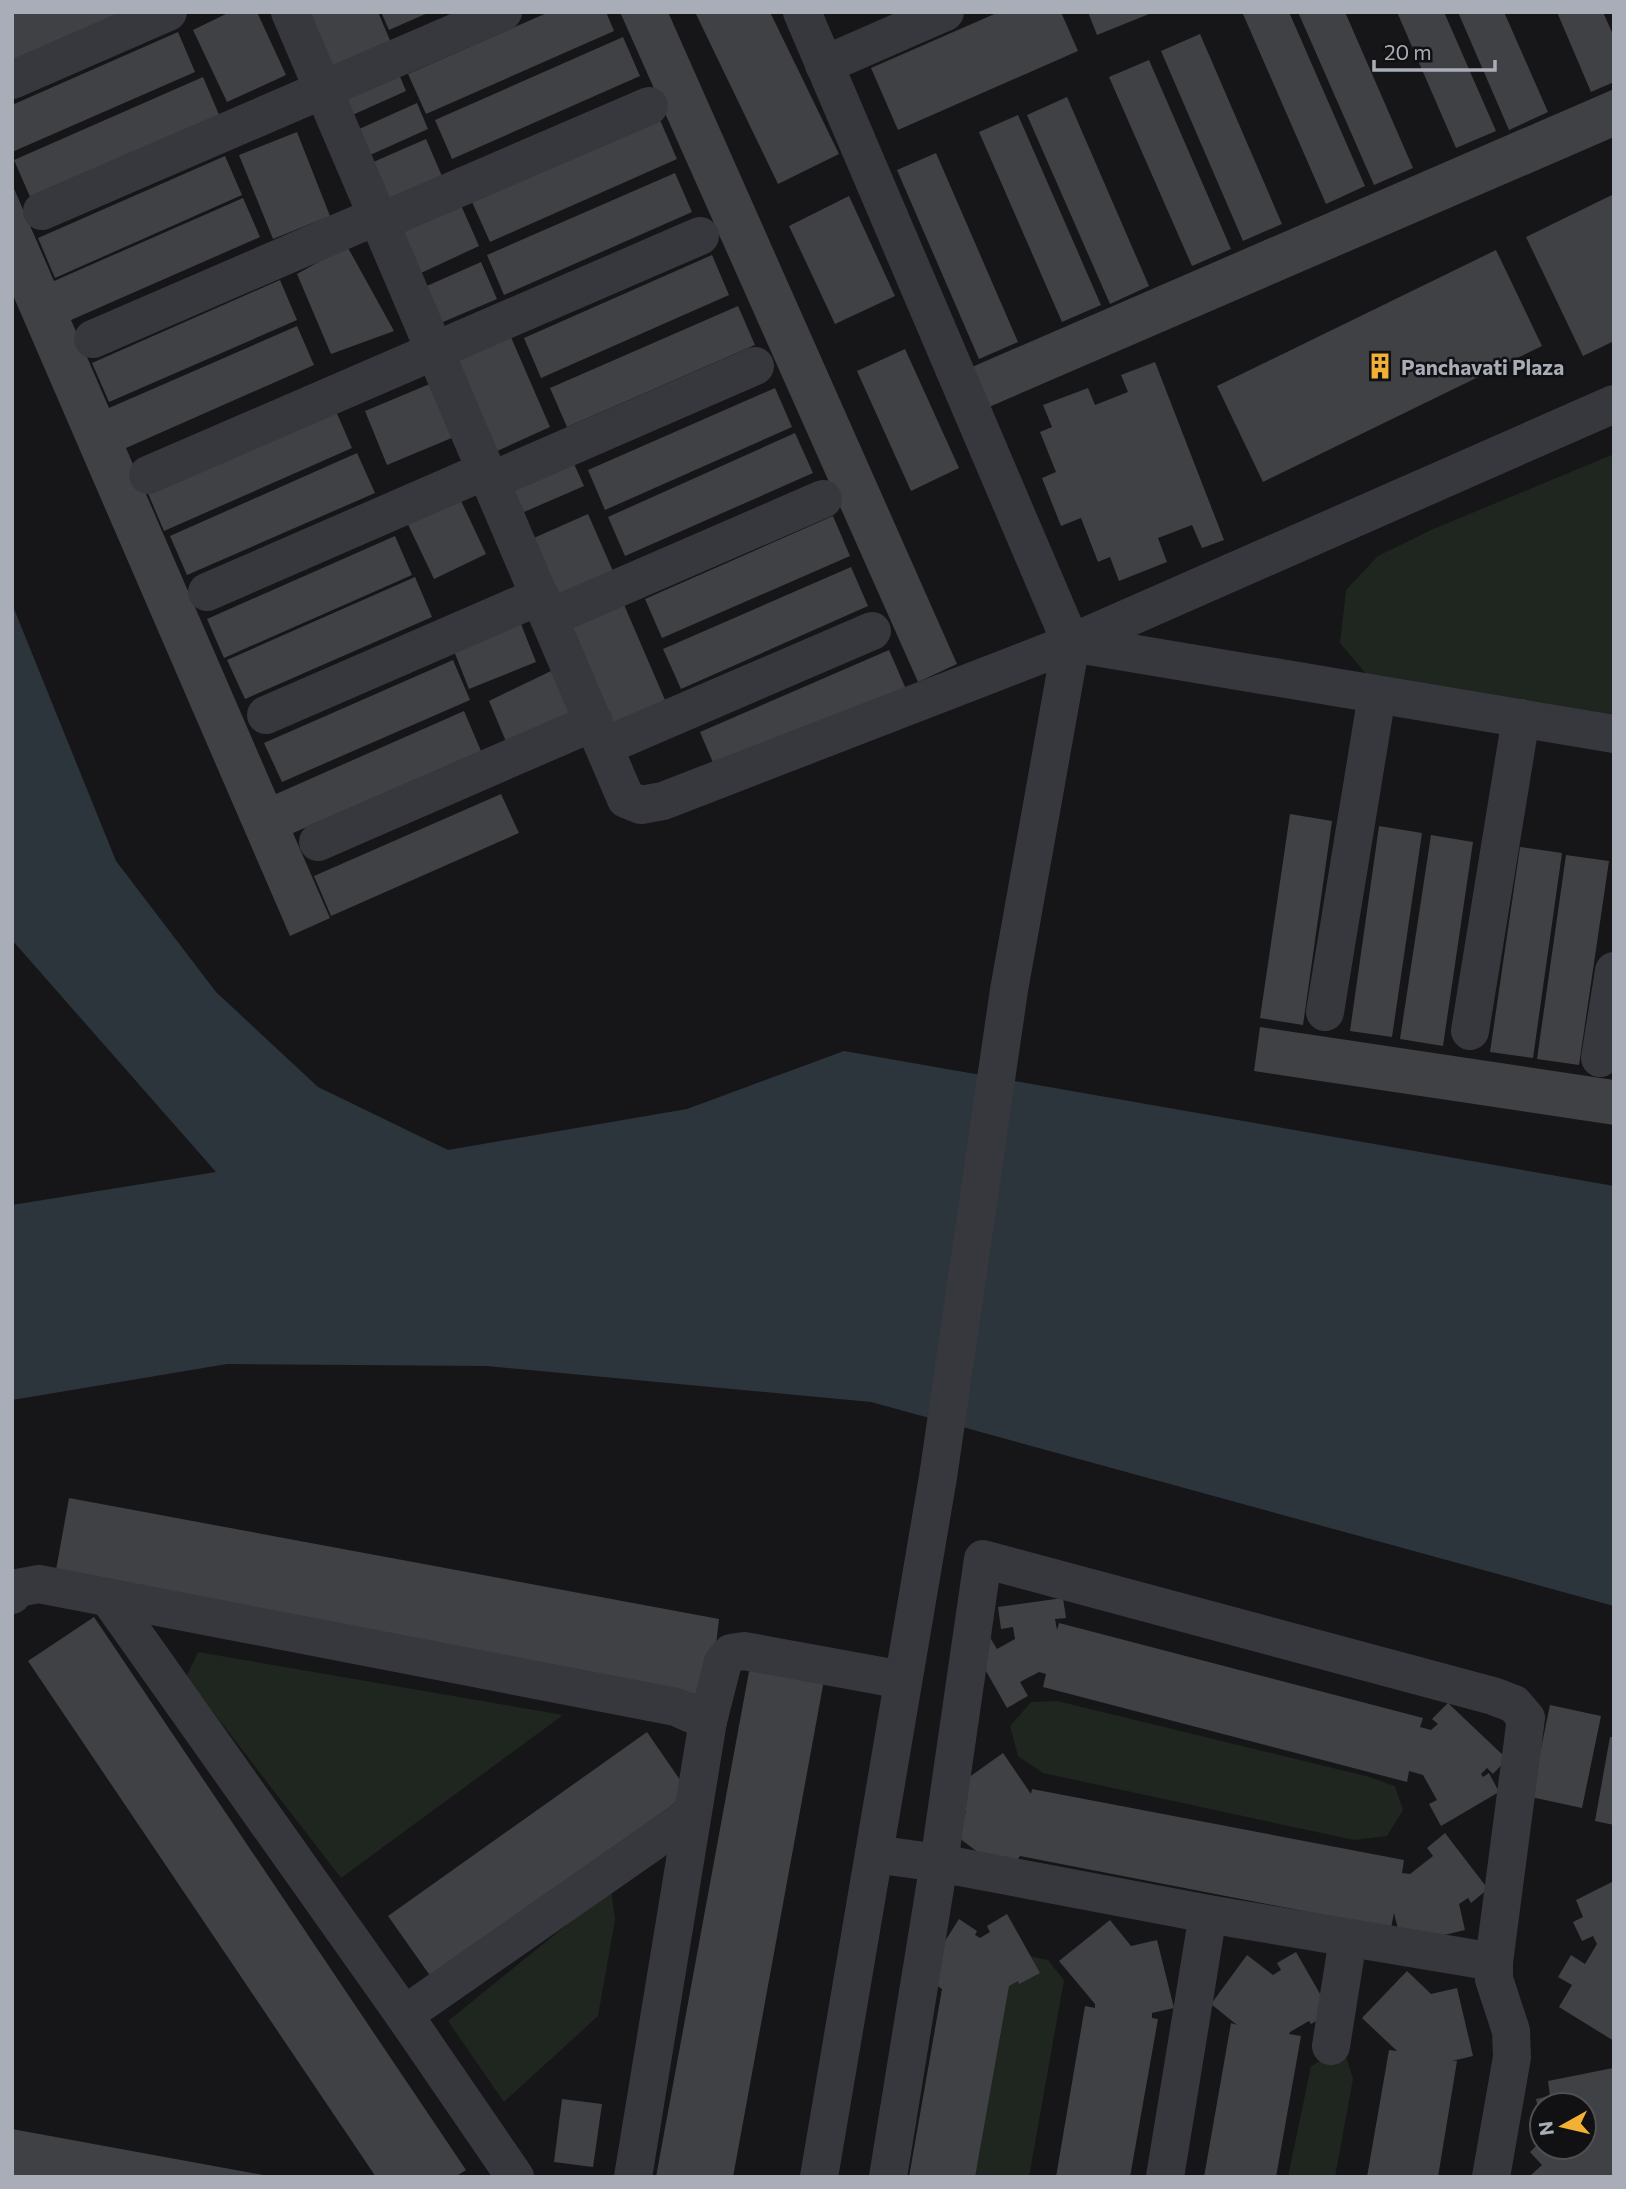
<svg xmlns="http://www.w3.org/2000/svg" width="1626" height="2189" font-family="Commissioner,sans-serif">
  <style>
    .green { fill: #1e261f }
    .water { fill: #2c353c }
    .building { fill: #404145 }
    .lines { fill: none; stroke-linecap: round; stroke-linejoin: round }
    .minor { stroke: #37383d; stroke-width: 38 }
    .labels { text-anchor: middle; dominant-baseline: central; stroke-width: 5; stroke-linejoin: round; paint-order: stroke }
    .poi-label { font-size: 21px; font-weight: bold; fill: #a8adb8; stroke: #111113; text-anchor: start }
  </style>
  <rect width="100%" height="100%" fill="#161618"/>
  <!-- green -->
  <g class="green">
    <polygon points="1614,454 1614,717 1368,676 1340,643 1346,590 1378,556 1431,530"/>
    <polygon points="198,1652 563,1715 341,1878 186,1677"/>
    <polygon points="1057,1701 1366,1776 1395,1786 1403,1810 1387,1836 1354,1840 1043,1773 1018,1756 1010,1726 1031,1702"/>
    <polygon points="611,1889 615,1920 598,2016 504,2102 448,2021"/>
    <polygon points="1029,1956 1048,1960 1064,1980 1029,2177 964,2177 996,1986"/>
    <polygon points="1330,2055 1346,2056 1353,2079 1335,2177 1288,2177 1311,2066"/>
  </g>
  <!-- water -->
  <polygon class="water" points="12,604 116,861 216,992 318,1087 448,1150 687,1109 844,1051 1614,1186 1614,1606 871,1402 487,1366 227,1364 12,1400 12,1205 216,1172 12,940"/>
  <!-- building -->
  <g class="building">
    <polygon points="15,12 122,12 12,60 12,13"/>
    <polygon points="230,12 257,12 286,75 227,102 193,30"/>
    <polygon points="303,12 378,12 392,45 329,73"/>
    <polygon points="381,12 430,12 389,30"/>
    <polygon points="549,12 606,12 614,31 426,114 408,74"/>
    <polygon points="620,12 668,12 957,664 918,682"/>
    <polygon points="695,12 770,12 839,154 778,184"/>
    <polygon points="999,12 1061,12 1078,51 898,130 871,68"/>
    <polygon points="1088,12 1154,12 1097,35"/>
    <polygon points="1248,12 1289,12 1365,186 1326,204 1243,14"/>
    <polygon points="1298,12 1345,12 1413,168 1374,185"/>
    <polygon points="1397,12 1444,12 1496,131 1456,148"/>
    <polygon points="1458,12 1504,12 1548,112 1509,130"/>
    <polygon points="1557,12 1603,12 1614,37 1614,82 1591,92"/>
    <polygon points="178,32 195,72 12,152 12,105"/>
    <polygon points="1200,34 1282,224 1243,241 1161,51"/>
    <polygon points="623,37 640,76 452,159 435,120"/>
    <polygon points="1149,60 1231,249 1192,266 1109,77"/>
    <polygon points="396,67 406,91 348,117 338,93"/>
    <polygon points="203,77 220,117 31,199 14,160"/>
    <polygon points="1614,89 1614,137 989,407 972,367"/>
    <polygon points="1067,97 1149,286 1110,304 1027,115"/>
    <polygon points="417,103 428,129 368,156 357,130"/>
    <polygon points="1018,115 1101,305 1062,322 979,132"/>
    <polygon points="660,120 677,159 490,242 472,202"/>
    <polygon points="297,132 330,216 273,239 239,155"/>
    <polygon points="426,139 445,183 390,207 371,163"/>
    <polygon points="936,153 1018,342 979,359 897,170"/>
    <polygon points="225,156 242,195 55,278 38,238"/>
    <polygon points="675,173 692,212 504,295 487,255"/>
    <polygon points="12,184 54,281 243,198 260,237 71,320 109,408 297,326 314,365 126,448 276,794 464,711 481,751 293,833 330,918 290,936 12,293"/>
    <polygon points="1614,194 1614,341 1583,356 1526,237"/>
    <polygon points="849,196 895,296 835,324 789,226"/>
    <polygon points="460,203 479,246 421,273 402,228"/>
    <polygon points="347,246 394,331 331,354 297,274"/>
    <polygon points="1496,250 1542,346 1263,482 1217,386"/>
    <polygon points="712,255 729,295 541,378 524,338"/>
    <polygon points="481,262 497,299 436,325 420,289"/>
    <polygon points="280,280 297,320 109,402 92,363"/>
    <polygon points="738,306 755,345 567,427 550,388"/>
    <polygon points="510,335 550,427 495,452 455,359"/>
    <polygon points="905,349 959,468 911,491 857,371"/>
    <polygon points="1155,362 1224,540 1202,548 1192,525 1158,538 1167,562 1119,581 1110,557 1098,562 1081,518 1061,526 1042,478 1056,472 1040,432 1052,427 1043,405 1088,388 1095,405 1128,392 1121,375"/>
    <polygon points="432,383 454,437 387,465 365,411"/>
    <polygon points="775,388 792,427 605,510 588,470"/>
    <polygon points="335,409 352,448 164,531 147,491"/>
    <polygon points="795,433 813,473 625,556 608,517"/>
    <polygon points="357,453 375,493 187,575 170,536"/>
    <polygon points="570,455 584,486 524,512 510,481"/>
    <polygon points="455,488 486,554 434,579 403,514"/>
    <polygon points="588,514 616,578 555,605 527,541"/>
    <polygon points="833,516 850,556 662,638 645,599"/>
    <polygon points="395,536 412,575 224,658 207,619"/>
    <polygon points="851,567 868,606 681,689 663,649"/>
    <polygon points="415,577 432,617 245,699 227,660"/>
    <polygon points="622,600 668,707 613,731 567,624"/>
    <polygon points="519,619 536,662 469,689 452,646"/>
    <polygon points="889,650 906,689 717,772 700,732"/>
    <polygon points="453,660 470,700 282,782 264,743"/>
    <polygon points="551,671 574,723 510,751 489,701"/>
    <polygon points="501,794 519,833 331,916 314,876"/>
    <polygon points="1290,814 1332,821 1303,1025 1260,1018"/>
    <polygon points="1379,826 1422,833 1392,1037 1350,1031"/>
    <polygon points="1431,835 1473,842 1443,1046 1400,1039"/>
    <polygon points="1520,847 1562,853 1533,1058 1490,1052"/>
    <polygon points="1566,855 1609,861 1579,1065 1537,1059"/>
    <polygon points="1260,1027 1614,1080 1614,1125 1254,1071"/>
    <polygon points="69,1498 719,1619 710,1697 56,1570"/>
    <polygon points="1063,1598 1066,1618 1055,1619 1057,1630 1059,1623 1423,1718 1420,1727 1431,1730 1438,1724 1432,1719 1448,1703 1507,1759 1493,1774 1487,1768 1481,1774 1483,1777 1489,1773 1499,1792 1441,1826 1429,1804 1437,1800 1423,1775 1409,1771 1407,1782 1043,1687 1046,1674 1039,1672 1020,1682 1028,1696 1007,1708 973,1648 991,1639 997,1649 1015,1639 1013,1627 1001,1629 998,1607"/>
    <polygon points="94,1617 466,2170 455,2177 376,2177 28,1661"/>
    <polygon points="750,1666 824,1680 733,2177 656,2177"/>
    <polygon points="1550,1705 1601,1716 1582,1808 1531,1797"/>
    <polygon points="647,1732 689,1793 431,1977 388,1916"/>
    <polygon points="1610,1737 1614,1737 1614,1825 1595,1821"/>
    <polygon points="1003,1753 1031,1794 1032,1789 1404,1860 1402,1873 1410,1874 1433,1856 1427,1848 1445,1833 1488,1889 1471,1903 1468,1898 1459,1904 1465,1930 1402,1945 1394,1913 1391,1928 1020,1856 1007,1874 951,1832 966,1812 951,1790"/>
    <polygon points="1614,1881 1614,2041 1559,2007 1572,1985 1558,1977 1571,1955 1585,1964 1597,1944 1593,1936 1582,1941 1573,1922 1583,1917 1576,1900"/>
    <polygon points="1007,1914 1040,1973 1019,1984 1018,1981 1009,1986 975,2177 909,2177 942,1989 923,1976 959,1919 977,1931 975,1935 980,1938 990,1932 987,1926"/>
    <polygon points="1110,1920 1131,1946 1157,1940 1174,2008 1152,2013 1152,2018 1158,2019 1130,2177 1056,2177 1085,2006 1095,2008 1095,2004 1059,1961"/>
    <polygon points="1296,1952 1331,2013 1311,2024 1309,2021 1290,2032 1289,2034 1301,2036 1276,2177 1204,2177 1231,2023 1237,2025 1211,2004 1247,1955 1273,1975 1281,1970 1277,1963"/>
    <polygon points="1407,1971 1431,1994 1457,1988 1473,2056 1452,2061 1457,2061 1438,2177 1367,2177 1389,2050 1397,2051 1362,2018"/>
    <polygon points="1613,2068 1614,2177 1529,2177 1542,2165 1530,2152 1542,2140 1542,2147 1556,2147 1558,2149 1561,2147 1584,2147 1584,2105 1542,2105 1541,2121 1536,2099 1550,2096 1548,2081"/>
    <polygon points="562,2099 602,2104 593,2167 554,2162"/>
    <polygon points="12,2129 263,2175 263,2177 12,2177"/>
  </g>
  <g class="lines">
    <!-- minor -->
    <g class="minor">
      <polyline points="290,12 626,799 641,805 663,801 1071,643 1614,404"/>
      <polyline points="802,12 1071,643 1009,990 938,1477 819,2177"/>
      <polyline points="824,65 945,12"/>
      <polyline points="12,80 168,12"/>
      <polyline points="42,211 503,12"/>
      <polyline points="380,222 649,106"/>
      <polyline points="93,339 377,216"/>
      <polyline points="148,475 700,236"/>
      <polyline points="491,481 755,366"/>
      <polyline points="207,592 487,470"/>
      <polyline points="549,618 823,499"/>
      <polyline points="1071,643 1614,734"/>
      <polyline points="266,715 540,596"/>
      <polyline points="605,746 872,631"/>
      <polyline points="318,842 594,722"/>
      <polyline points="1325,1012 1377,695"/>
      <polyline points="1470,1031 1521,718"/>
      <polyline points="1600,1058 1614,971"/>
      <polyline points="12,1595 17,1588 39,1584 676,1707 708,1721 633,2177"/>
      <polyline points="108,1597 404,2015 515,2177"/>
      <polyline points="708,1721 723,1662 731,1653 744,1651 903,1680"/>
      <polyline points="874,1854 939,1863 1208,1914 1494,1962"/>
      <polyline points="404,2015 691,1815"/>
      <polyline points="1331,2046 1348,1939"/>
      <polyline points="888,2177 939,1863 983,1559 1493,1696 1514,1704 1526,1718 1494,1962 1494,1979 1511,2031 1512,2057 1491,2177"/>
      <polyline points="1165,2177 1208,1914"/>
    </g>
  </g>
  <!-- icons -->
  <defs>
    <g id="building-bare" transform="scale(2.1)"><path d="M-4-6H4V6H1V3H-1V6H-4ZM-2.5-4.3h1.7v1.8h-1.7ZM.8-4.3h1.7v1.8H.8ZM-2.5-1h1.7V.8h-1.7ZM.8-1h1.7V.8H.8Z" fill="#f2b134" stroke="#111113" stroke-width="2.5" paint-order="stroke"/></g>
  </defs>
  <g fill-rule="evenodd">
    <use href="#building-bare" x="1380" y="366"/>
  </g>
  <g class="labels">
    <!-- poi labels -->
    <g class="poi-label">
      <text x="1401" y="366">Panchavati Plaza</text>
    </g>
  </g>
  <!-- border -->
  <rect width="1626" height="2189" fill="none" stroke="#a8adb8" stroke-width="28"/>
  <!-- north arrow -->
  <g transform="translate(1563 2126) rotate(262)"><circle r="33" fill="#111113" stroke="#4d4f55" stroke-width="2"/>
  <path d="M0-5L12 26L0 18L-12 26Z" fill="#f2b134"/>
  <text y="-10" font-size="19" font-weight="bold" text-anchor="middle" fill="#a8adb8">N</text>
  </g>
  <!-- scale -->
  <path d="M1374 60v10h121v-10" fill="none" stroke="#a8adb8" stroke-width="3.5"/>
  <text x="1384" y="60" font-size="21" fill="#a8adb8" stroke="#111113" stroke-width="5" paint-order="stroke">20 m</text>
</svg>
